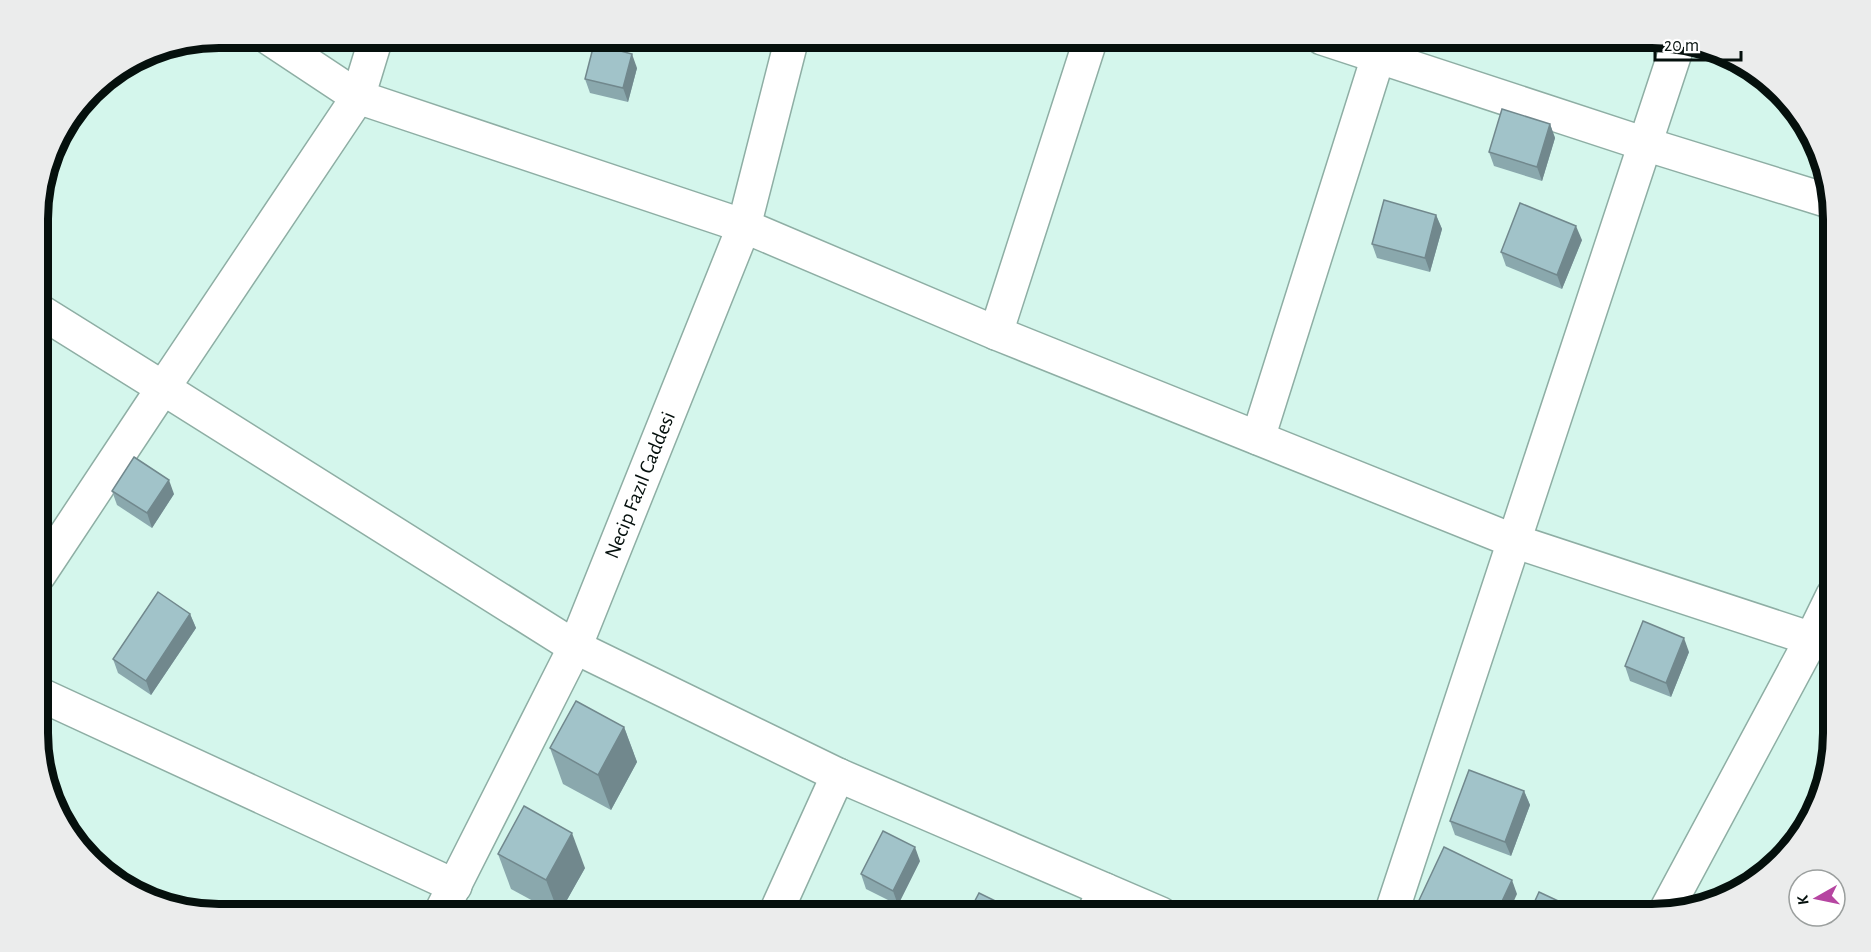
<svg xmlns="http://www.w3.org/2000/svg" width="1871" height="952" font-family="'Alegreya Sans',sans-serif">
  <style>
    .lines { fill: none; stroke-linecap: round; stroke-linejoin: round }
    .street-casing { stroke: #8eaea4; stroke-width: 36 }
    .secondary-casing { stroke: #8eaea4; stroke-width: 36 }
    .street { stroke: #fff; stroke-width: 33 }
    .secondary { stroke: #fff; stroke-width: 33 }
    .wall { fill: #8aa8ad }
    .shaded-wall { fill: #71888d }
    .building { fill: #a1c3c9; stroke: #71888d; stroke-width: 1.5 }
    .labels { text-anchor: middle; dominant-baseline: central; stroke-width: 5; stroke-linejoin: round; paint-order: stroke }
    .street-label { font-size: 21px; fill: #05100d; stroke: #fff }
    .rim { fill: none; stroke: #05100d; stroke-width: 8 }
  </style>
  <rect width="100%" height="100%" fill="#d4f6ec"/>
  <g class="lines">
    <!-- street casing -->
    <g class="street-casing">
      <g id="street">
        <polyline points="269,38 358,97 744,226 996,333 1514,541 1833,646"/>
        <polyline points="1322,38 1645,144 1832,202"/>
        <polyline points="38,310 163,388 358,97 376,38"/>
        <polyline points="996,333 1091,38"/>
        <polyline points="1258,438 1384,38"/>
        <polyline points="39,575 163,388 575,647 838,775 1161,914"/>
        <polyline points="39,694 455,886"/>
        <polyline points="775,914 838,775"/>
        <polyline points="1093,914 1105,890"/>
        <polyline points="1391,914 1678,44"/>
        <polyline points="1664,914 1811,640 1833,595"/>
      </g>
    </g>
    <!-- secondary casing -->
    <g class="secondary-casing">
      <polyline id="secondary" points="440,914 575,647 744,226 792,38"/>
    </g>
    <!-- street -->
    <use href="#street" class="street"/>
    <!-- secondary -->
    <use href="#secondary" class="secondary"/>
  </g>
  <!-- wall -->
  <g class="wall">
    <polygon points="990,38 989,38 1028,38 1025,48"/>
    <polygon points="1721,56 1732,56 1761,82 1727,70"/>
    <polygon points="637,68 628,102 590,93 585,79"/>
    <polygon points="1550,124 1555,138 1542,181 1494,166 1489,152"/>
    <polygon points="1436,215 1442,229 1430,272 1377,258 1372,244"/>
    <polygon points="1582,240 1562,289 1506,266 1501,252"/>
    <polygon points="112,491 174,494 152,528 117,505"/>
    <polygon points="190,614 196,628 151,695 118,673 113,659"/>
    <polygon points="1689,652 1671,697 1630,681 1625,666"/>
    <polygon points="624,727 637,762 611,810 563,784 550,748"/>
    <polygon points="1524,791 1530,805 1511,856 1455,835 1450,821"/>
    <polygon points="498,854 585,868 559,914 557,914 511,889"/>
    <polygon points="920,861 898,905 866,889 861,874"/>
  </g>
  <!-- shaded-wall -->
  <g class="shaded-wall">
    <polygon points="1021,38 1028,38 1025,48"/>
    <polygon points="632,54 637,68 628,102 623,88"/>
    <polygon points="1550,124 1555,138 1542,181 1537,167"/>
    <polygon points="1436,215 1442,229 1430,272 1425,258"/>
    <polygon points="1576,226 1582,240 1562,289 1557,275"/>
    <polygon points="169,480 174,494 152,528 147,513"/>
    <polygon points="190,614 196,628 151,695 146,681"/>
    <polygon points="1684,638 1689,652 1671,697 1666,683"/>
    <polygon points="624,727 637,762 611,810 598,775"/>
    <polygon points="1524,791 1530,805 1511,856 1505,842"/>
    <polygon points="572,833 585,868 559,914 546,880"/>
    <polygon points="915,847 920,861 898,905 893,891"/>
    <polygon points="1512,880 1517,894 1508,914 1496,914"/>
  </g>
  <!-- building -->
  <g class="building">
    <polygon points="594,44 632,54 623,88 585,79"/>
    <polygon points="1722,54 1732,56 1738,62 1721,56"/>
    <polygon points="1502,109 1550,124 1537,167 1489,152"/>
    <polygon points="1384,200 1436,215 1425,258 1372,244"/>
    <polygon points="1520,203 1576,226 1557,275 1501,252"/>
    <polygon points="134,457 169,480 147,513 112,491"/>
    <polygon points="158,592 190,614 146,681 113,659"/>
    <polygon points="1643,621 1684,638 1666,683 1625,666"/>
    <polygon points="576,701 624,727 598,775 550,748"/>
    <polygon points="1469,770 1524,791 1505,842 1450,821"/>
    <polygon points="524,806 572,833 546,880 498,854"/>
    <polygon points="883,831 915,847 893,891 861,874"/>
    <polygon points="1444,847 1512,880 1496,914 1421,914 1414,911"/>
    <polygon points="1539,892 1584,913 1583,914 1529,914"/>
    <polygon points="979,893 1022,914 968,914"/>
  </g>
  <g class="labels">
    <!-- street labels -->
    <g class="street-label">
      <text transform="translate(640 485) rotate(-68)">Necip Fazıl Caddesi</text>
    </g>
  </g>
  <!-- crop -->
  <path d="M0 0H1871V952H0ZM219 48H1652A171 171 0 0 1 1823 219V733A171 171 0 0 1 1652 904H219A171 171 0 0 1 48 733V219A171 171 0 0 1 219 48Z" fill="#ebecec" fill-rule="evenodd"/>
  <path class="rim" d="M219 48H1652A171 171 0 0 1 1823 219V733A171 171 0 0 1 1652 904H219A171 171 0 0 1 48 733V219A171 171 0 0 1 219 48Z"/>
  <!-- north arrow -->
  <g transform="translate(1817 898) rotate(261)"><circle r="28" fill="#ffffff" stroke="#9b9f9e" stroke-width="1.5"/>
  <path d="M0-4.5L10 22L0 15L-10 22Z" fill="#b645a1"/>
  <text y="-9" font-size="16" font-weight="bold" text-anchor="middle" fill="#05100d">K</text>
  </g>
  <!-- scale -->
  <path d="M1655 51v9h86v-9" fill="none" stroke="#05100d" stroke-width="3"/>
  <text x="1664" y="51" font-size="18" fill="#05100d" stroke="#ffffff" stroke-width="4.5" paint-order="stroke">20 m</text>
</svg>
